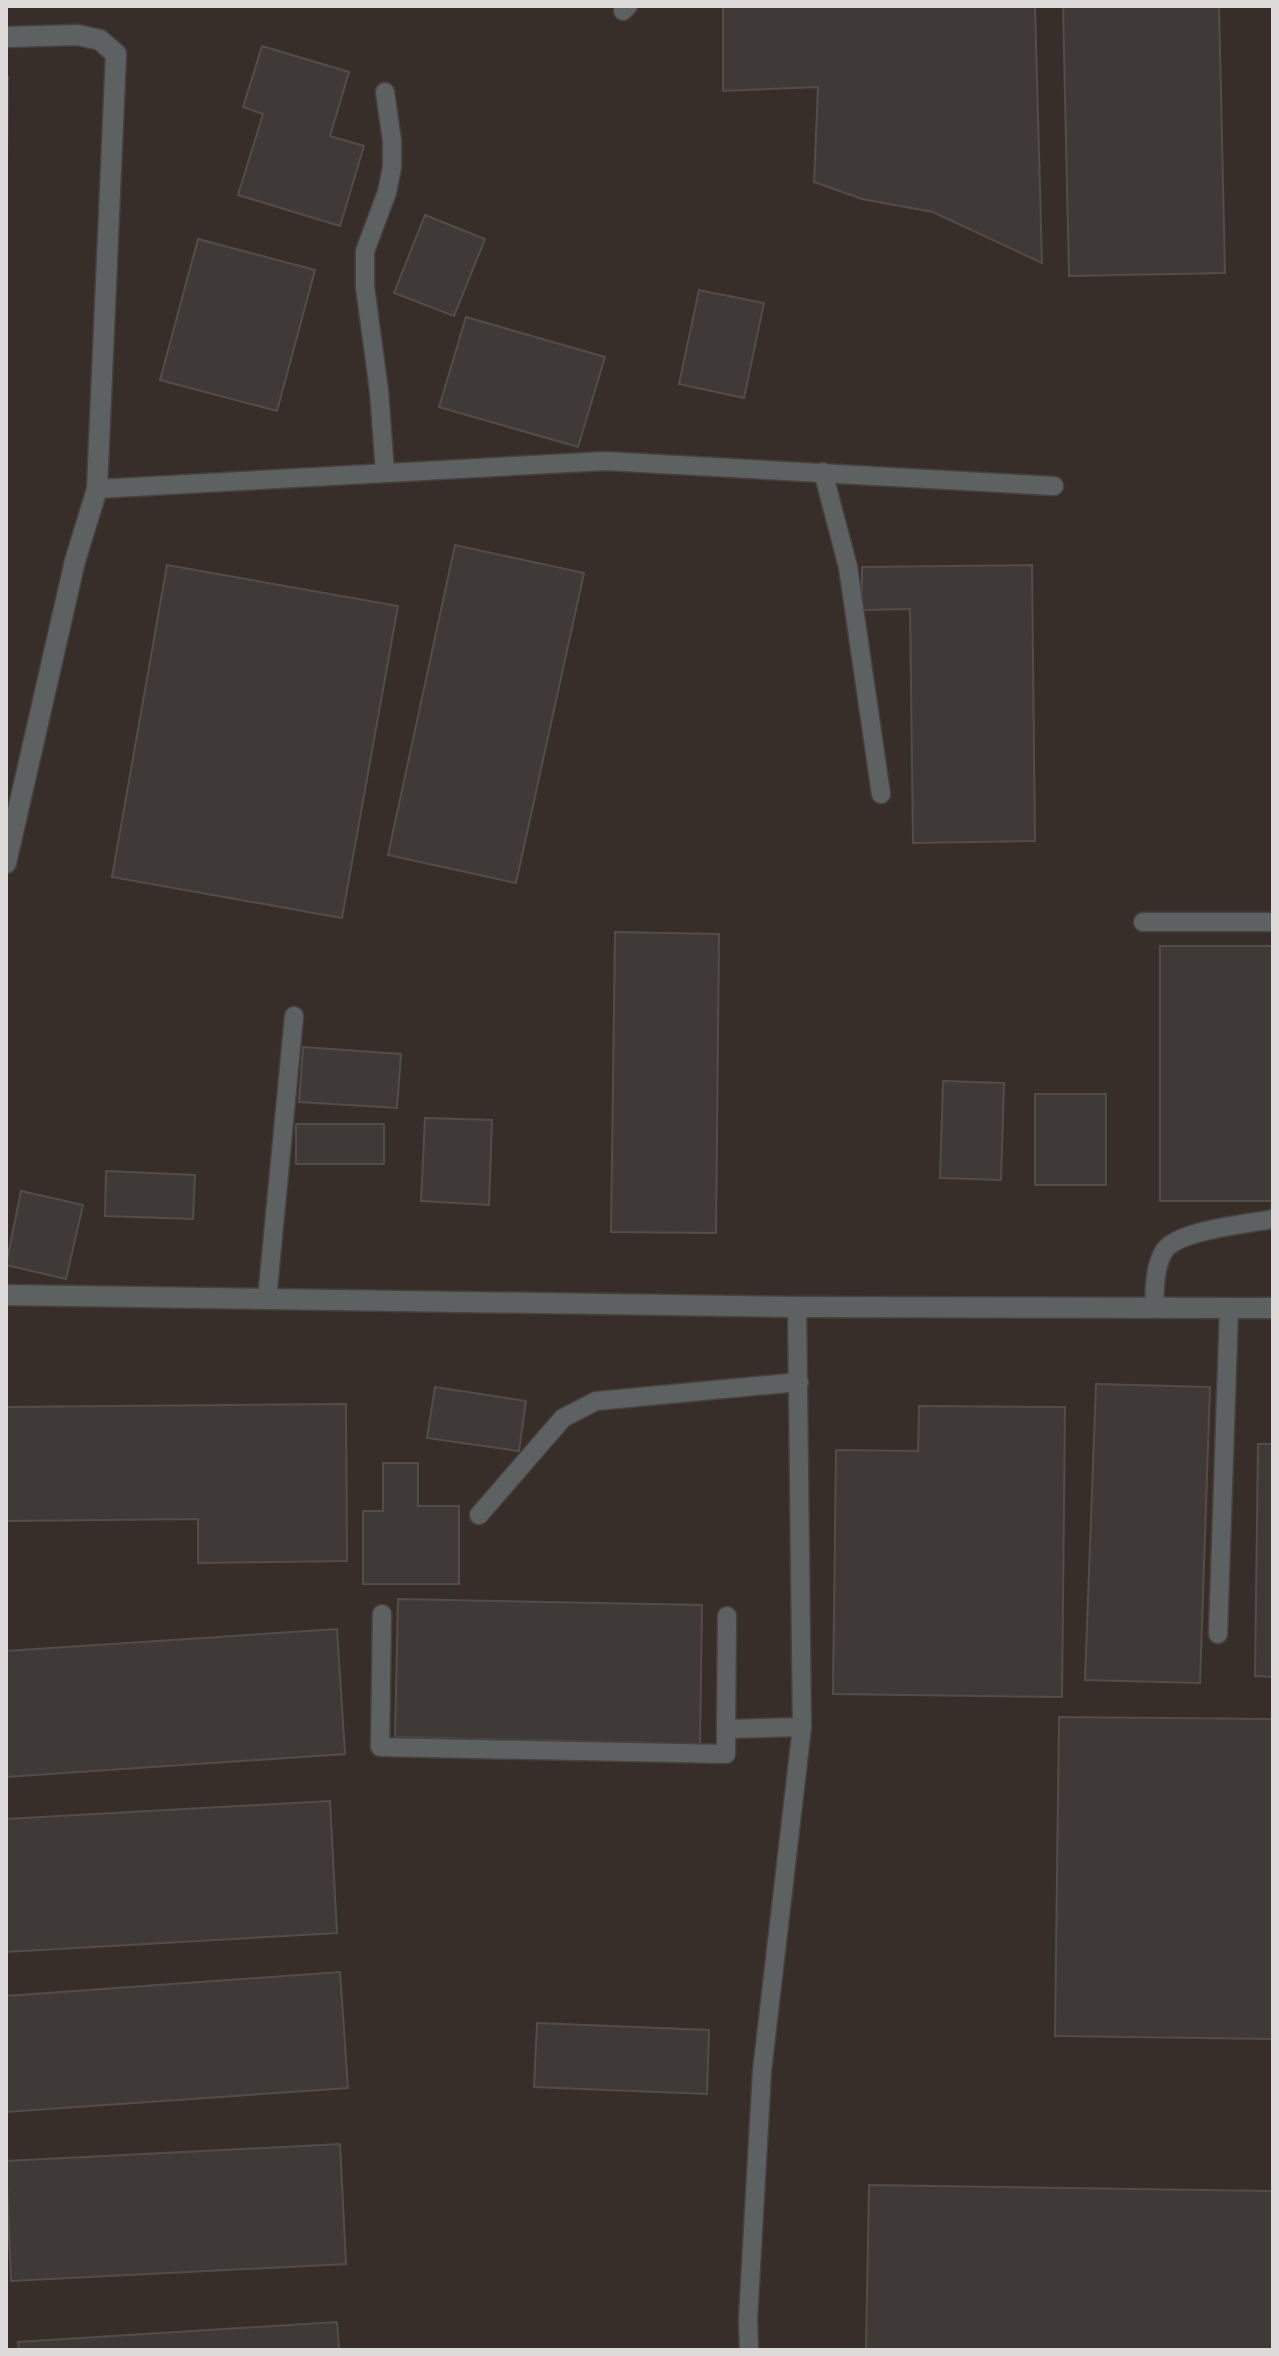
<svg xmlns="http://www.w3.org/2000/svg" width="1279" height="2356" font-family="'Exo 2',sans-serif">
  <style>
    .built { fill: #372e29 }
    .building { fill: #3f3a38; stroke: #524d4a; stroke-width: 2 }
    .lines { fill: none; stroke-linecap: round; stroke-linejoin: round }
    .service-casing { stroke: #474240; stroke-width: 21 }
    .minor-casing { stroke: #474240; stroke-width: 23 }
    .service { stroke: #5e6162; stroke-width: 18 }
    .minor { stroke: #5e6162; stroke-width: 20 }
  </style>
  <rect width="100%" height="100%" fill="#2a2523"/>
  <!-- built -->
  <rect class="built" x="6" y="6" width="1267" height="2344"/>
  <!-- building -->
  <g class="building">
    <polygon points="723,6 1035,6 1042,263 933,212 862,199 814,182 818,87 723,91"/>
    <polygon points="1063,6 1219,6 1225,273 1069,276"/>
    <polygon points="262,46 349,72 330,136 364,146 340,226 238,195 263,114 243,107"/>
    <polygon points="6,77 8,77 7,168 6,168"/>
    <polygon points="425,215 485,239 454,316 394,293"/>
    <polygon points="198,239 315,270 277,411 160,380"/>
    <polygon points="699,290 764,303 744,398 679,384"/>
    <polygon points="466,317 605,357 578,447 439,407"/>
    <polygon points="455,545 584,573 516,883 388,855"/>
    <polygon points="167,565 398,606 342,918 112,877"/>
    <polygon points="1032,565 1035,841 913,843 910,609 862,610 862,567"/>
    <polygon points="615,932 719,934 716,1233 611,1232"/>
    <rect x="1160" y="946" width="112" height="255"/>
    <polygon points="303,1047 401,1054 397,1108 299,1102"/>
    <polygon points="943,1081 1004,1083 1001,1180 940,1178"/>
    <rect x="1035" y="1094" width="71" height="91"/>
    <polygon points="425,1118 492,1120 489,1205 421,1201"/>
    <rect x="296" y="1124" width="88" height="40"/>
    <polygon points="106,1171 195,1175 193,1219 105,1216"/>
    <polygon points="21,1191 83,1205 66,1279 6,1265"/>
    <polygon points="1096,1384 1210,1387 1200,1683 1085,1680"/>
    <polygon points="435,1387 526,1401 519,1451 427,1438"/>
    <polygon points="346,1404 347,1561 198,1563 198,1519 6,1521 6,1407"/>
    <polygon points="919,1406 1065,1407 1062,1697 833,1694 836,1450 918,1451"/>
    <polygon points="1258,1444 1273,1444 1273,1677 1255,1676"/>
    <polygon points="383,1463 418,1463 418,1506 459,1506 459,1584 363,1584 363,1511 383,1511"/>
    <polygon points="398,1599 702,1605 700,1744 395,1737"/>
    <polygon points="337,1629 345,1754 6,1777 6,1651"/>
    <polygon points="1059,1717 1273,1719 1273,2039 1055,2036"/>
    <polygon points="330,1801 337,1933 6,1952 6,1819"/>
    <polygon points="340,1972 348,2088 6,2112 6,1996"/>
    <polygon points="537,2023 709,2030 707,2094 534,2087"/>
    <polygon points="340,2144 346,2264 11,2281 6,2161"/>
    <polygon points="869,2185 1273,2191 1273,2350 866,2350"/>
    <polygon points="337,2322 339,2350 19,2350 18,2342"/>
  </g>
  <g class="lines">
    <!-- service casing -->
    <g class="service-casing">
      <g id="service">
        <polyline points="623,11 628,6"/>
        <polyline points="385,92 392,141 392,167 387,192 365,251 365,287 379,391 385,472"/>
        <polyline points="823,472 848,567 881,794"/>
        <polyline points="97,489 605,461 1054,486"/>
        <polyline points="1143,922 1273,922"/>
        <polyline points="267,1299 294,1016"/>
        <path d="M1154 1308C1155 1289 1154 1268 1164 1251 1178 1230 1247 1224 1273 1219"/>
        <polyline points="479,1515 563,1418 596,1401 799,1382"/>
        <polyline points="382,1614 380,1747 726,1754 726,1729 802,1727"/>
        <polyline points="1218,1634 1229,1308"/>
        <polyline points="726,1729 727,1616"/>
        <polyline points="749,2350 748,2319 762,2071 802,1727 797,1307"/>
      </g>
    </g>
    <!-- minor casing -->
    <g class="minor-casing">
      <g id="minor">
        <polyline points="6,37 78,35 100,40 116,54 97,489 75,561 6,863"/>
        <polyline points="6,1295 797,1307 1273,1308"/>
      </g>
    </g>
    <!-- service -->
    <use href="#service" class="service"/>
    <!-- minor -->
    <use href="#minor" class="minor"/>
  </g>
  <!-- border -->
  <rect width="1279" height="2356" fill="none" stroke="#dedad9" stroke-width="16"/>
</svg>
